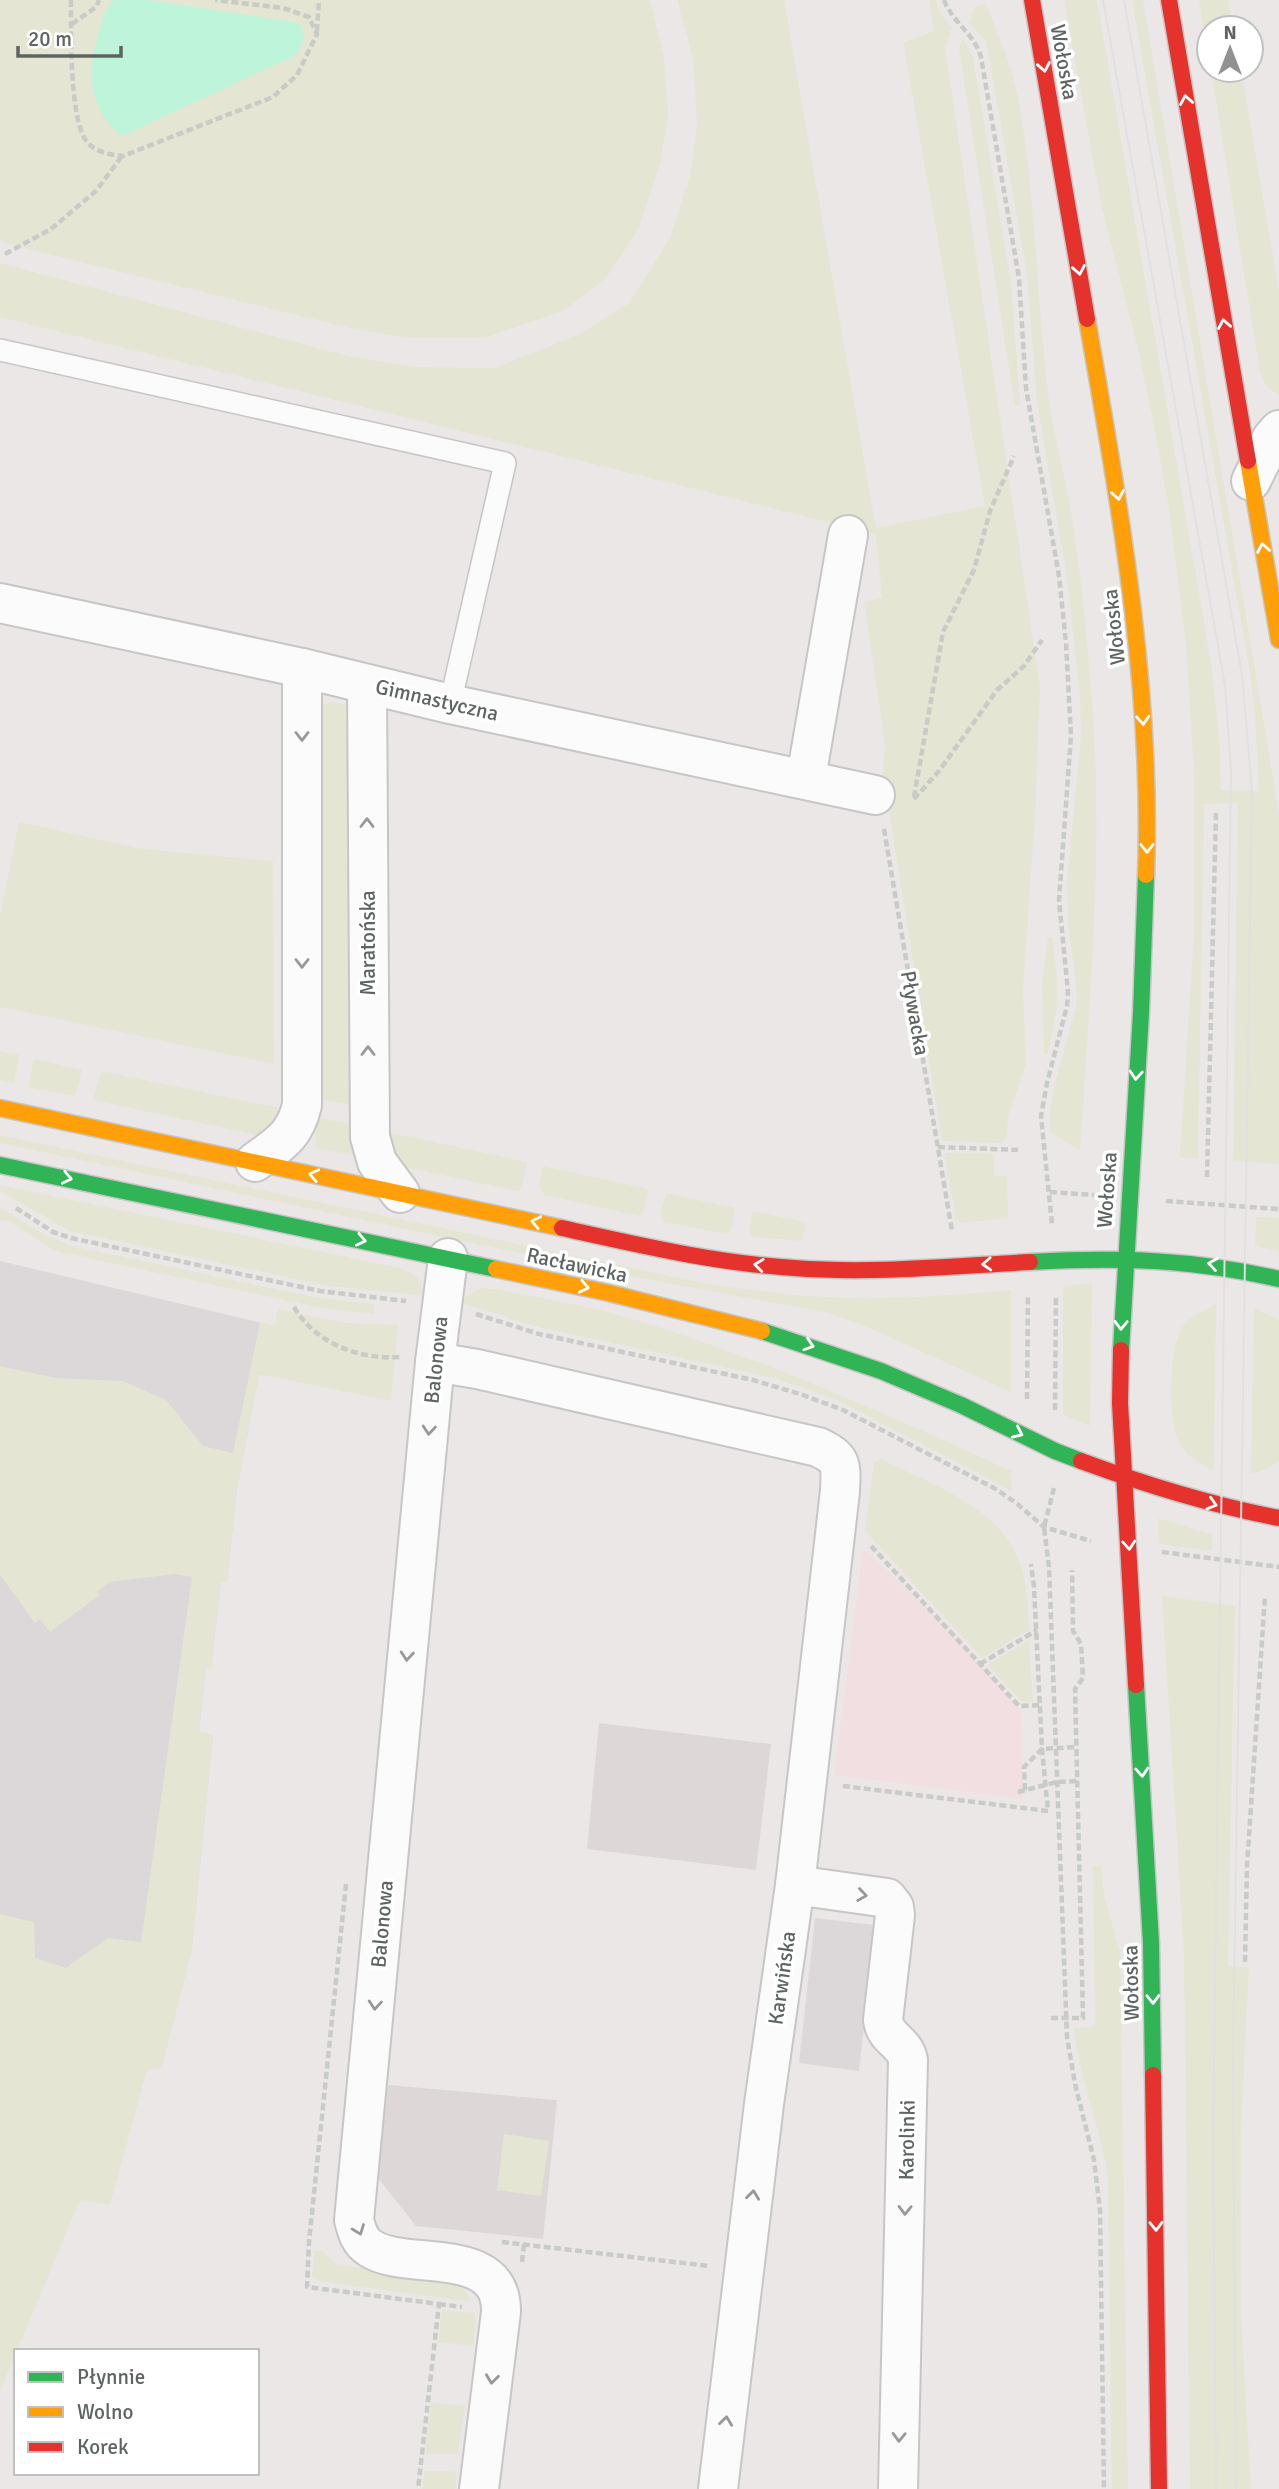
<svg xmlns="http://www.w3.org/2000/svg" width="1279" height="2489" font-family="Signika,sans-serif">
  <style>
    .commercial { fill: #f1dfe1 }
    .industrial { fill: #dcd7d8 }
    .education { fill: #ded7d8 }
    .green { fill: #e5e5d3 }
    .water { fill: #bef4da }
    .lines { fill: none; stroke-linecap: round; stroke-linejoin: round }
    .lane-casing { stroke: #c7c6c6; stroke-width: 24 }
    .street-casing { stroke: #c7c6c6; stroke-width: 42 }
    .fast-casing { stroke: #c6c6c5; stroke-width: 19 }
    .slow-casing { stroke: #c6c6c5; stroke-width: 19 }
    .jam-casing { stroke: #c6c6c5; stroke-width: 19 }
    .path { stroke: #c8cbc6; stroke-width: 4.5; stroke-dasharray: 7 3.5; stroke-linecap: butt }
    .lane { stroke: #fcfbfb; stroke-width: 21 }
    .street { stroke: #fcfbfb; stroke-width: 38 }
    .fast { stroke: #30b455; stroke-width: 16 }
    .slow { stroke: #ff9f0a; stroke-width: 16 }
    .jam { stroke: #e5322d; stroke-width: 16 }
    .tram { stroke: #e1e0e0; stroke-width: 2 }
    .oneway { stroke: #fff }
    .oneway2 { stroke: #959998 }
    .labels { text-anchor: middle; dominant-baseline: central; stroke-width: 7; stroke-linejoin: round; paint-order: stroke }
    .street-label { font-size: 21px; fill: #5d6462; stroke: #fff }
  </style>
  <rect width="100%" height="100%" fill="#ece7e7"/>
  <!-- commercial -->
  <polygon class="commercial" points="863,1548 954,1633 1021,1712 1023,1799 834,1775"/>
  <!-- industrial -->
  <g class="industrial">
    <polygon points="0,1261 275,1326 267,1376 259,1374 237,1489 227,1581 221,1582 211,1668 206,1667 199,1732 213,1735 192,1948 161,2069 0,1952"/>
    <polygon points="815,1918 875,1925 859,2071 799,2063"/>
  </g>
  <!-- education -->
  <g class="education">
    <polygon points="599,1723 771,1744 756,1870 587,1849"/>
    <polygon points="388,2085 557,2100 543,2239 416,2226 378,2178"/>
  </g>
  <!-- green -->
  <g class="green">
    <polygon points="0,0 650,0 664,56 668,117 660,164 638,230 606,278 563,311 484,338 408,338 350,328 20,247 0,241"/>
    <polygon points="677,0 784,0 876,528 985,506 903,43 934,31 929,0 936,0 938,10 952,28 945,47 1040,687 1035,818 1023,988 1026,1064 1008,1117 1007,1136 1002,1143 942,1141 887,799 882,786 885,744 864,602 882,598 876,534 0,317 0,263 348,356 414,367 495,368 578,335 629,303 669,240 690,176 697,126 693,58"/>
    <polygon points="1064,0 1097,0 1211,663 1219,737 1221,790 1259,791 1255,717 1251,678 1132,0 1143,0 1279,813 1279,1164 1233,1161 1238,803 1204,804 1198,1159 1180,1157 1194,933 1194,773 1186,645 1169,509 1158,447 1139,353 1101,204"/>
    <polygon points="1199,0 1228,0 1233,28 1209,28 1209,61"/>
    <path d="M986 3C997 34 1012 65 1018 97 1036 194 1036 294 1048 392 1053 432 1064 472 1071 512 1082 579 1088 647 1093 715 1103 861 1089 1006 1080 1151L1050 1132 1049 1119 1053 1091 1077 1003 1076 983 1068 922 1067 882 1081 735 1080 697 1067 578 1037 402 1027 274 986 41 969 23 975 7Z"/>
    <polygon points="963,38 973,57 1011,282 1020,404 1015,407 959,48"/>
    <polygon points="1211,70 1241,70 1279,291 1279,395 1266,386 1260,372"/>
    <polygon points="333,702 347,705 360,719 353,1105 320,1099 320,705"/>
    <polygon points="19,822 143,849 273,861 274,1064 0,1007 0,915"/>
    <path d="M1048 937H1052C1059 985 1060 1007 1047 1055L1044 1054 1042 982Z"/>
    <polygon points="0,1051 19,1055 14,1083 0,1080"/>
    <polygon points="34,1059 82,1070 75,1096 28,1087"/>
    <polygon points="101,1071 284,1109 289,1116 262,1136 93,1100"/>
    <polygon points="320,1118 350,1124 357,1129 357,1156 316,1148 315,1120"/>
    <polygon points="387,1132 527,1162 522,1188 518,1191 408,1168 397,1164"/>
    <path d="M0 1135 703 1283C743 1289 784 1295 825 1297 887 1301 949 1295 1011 1290V1392L867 1327 829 1313 624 1275 0 1143Z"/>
    <polygon points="944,1153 994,1154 994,1176 1007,1176 1008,1218 960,1223 956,1218"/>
    <polygon points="543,1166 649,1189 643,1214 639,1216 544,1195 539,1185"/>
    <path d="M0 1185 400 1268C414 1272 424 1281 423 1296 392 1291 361 1290 329 1286L70 1231 0 1191Z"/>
    <polygon points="666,1193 735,1208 731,1230 728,1234 664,1222 660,1217"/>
    <polygon points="0,1207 43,1234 72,1246 318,1298 374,1304 374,1314 317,1307 55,1251 10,1222 0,1220"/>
    <polygon points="753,1211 806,1222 802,1241 752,1237 749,1233"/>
    <polygon points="1256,1217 1279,1218 1279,1251 1255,1246"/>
    <polygon points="1092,1283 1090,1426 1063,1414 1063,1286"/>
    <path d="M481 1288 496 1289C539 1298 584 1305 626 1317 759 1357 885 1413 1011 1471L1012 1491 837 1400 774 1378 538 1327C512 1320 488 1309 462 1304L468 1295Z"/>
    <path d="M1216 1305 1214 1470C1198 1464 1186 1456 1178 1440 1168 1421 1169 1348 1181 1329 1189 1317 1202 1310 1216 1305Z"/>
    <polygon points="1254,1308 1279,1320 1279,1461 1268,1469 1251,1474"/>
    <polygon points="278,1309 346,1323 398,1325 391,1401 259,1374 237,1489 227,1581 221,1582 211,1668 206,1667 199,1732 213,1735 192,1948 161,2069 147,2070 110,2205 80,2200 0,2391 0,1914 34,1922 35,1958 66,1968 108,1938 141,1942 192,1577 175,1574 110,1582 98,1591 100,1595 50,1632 40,1619 35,1623 0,1575 0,1366 55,1378 123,1381 166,1400 203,1446 233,1453 260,1322 275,1325"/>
    <path d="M881 1459C928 1483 995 1505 1017 1556 1027 1579 1028 1605 1029 1630L982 1658 865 1531 874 1462Z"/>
    <polygon points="1158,1518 1212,1535 1212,1551 1159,1544"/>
    <polygon points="1162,1596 1235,1606 1228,1966 1249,1967 1241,2126 1241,2316 1251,2489 1190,2489 1184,1956"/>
    <polygon points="1029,1640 1033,1701 1021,1701 988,1665"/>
    <path d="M1093 1866H1101L1104 1895 1120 1953 1128 2489H1112L1108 2179C1101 2127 1080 2082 1074 2028L1095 2027Z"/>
    <polygon points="504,2134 549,2141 541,2196 497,2190"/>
    <polygon points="314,2251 322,2251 337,2265 453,2278 468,2295 471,2302 319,2281 312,2276"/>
    <polygon points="442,2310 474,2313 476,2321 473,2346 438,2342"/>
    <polygon points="431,2402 465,2406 458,2454 425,2454"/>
    <polygon points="425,2471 453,2471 457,2474 455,2489 422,2489"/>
  </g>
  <!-- water -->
  <path class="water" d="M114 0H148L294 22 302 26 304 39 296 55 122 136C87 108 86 69 100 29 103 18 105 7 114 0Z"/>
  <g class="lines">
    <!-- lane casing -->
    <g class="lane-casing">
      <polyline id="lane" points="0,350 505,463 450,704"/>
    </g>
    <!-- street casing -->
    <g class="street-casing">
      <g id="street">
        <polyline points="1251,481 1272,438 1279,430"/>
        <polyline points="0,603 302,668 450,704 875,795"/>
        <polyline points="367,684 370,1137 377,1162 400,1193"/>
        <polyline points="806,778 848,535"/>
        <path d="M255 1162C279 1144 295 1136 302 1105V668"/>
        <path d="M448 1258 435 1362 354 2220C357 2232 360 2242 370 2248 405 2272 502 2243 501 2312L479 2489"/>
        <path d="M435 1362 477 1369 818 1447C843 1459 841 1464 840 1491L795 1885 764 2104 718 2489"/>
        <path d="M795 1885 887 1898 894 1907 895 1915 883 2020C885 2039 905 2042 908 2060L898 2489"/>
      </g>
    </g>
    <!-- fast casing -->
    <g class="fast-casing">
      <g id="fast">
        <polyline points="0,1165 496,1269"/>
        <path d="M1030 1262C1117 1257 1193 1259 1279 1279"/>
        <polyline points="762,1331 881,1371 961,1405 1055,1451 1081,1461"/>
        <polyline points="1121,1350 1141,1013 1146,875"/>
        <polyline points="1136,1685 1151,1943 1153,2075"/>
      </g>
    </g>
    <!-- slow casing -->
    <g class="slow-casing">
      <g id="slow">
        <path d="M1087 319C1119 503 1153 688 1146 875"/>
        <polyline points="1248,461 1279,640"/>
        <polyline points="0,1108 562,1228"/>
        <polyline points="496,1269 609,1293 762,1331"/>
      </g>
    </g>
    <!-- jam casing -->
    <g class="jam-casing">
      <g id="jam">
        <polyline points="1032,0 1087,319"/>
        <polyline points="1169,0 1248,461"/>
        <path d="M562 1228C639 1245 715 1263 794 1268 872 1274 952 1266 1030 1262"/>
        <polyline points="1121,1350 1120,1403 1136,1685"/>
        <path d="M1081 1461C1146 1485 1211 1505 1279 1518"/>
        <polyline points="1153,2075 1159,2489"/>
      </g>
    </g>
    <!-- path -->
    <g class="path">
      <path d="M71 0C71 29 69 124 88 143 96 152 111 155 123 156L273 97 297 75 317 34 309 17 283 8 215 0"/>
      <path d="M944 0C952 22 974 33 981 57L1019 278 1026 388 1059 576 1066 643 1071 736 1059 900 1068 992 1067 1006 1047 1083 1041 1116 1052 1224"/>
      <polyline points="72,24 96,7 99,0"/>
      <polyline points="317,31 319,0"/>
      <polyline points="5,254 51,229 96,191 122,156"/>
      <polyline points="914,797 943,632 974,570 990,511 1014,456"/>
      <polyline points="914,799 939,771 997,690 1024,666 1042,640"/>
      <polyline points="884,829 952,1231"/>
      <polyline points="938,1147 1018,1150"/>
      <polyline points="1207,1177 1216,811"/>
      <polyline points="1050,1192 1094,1195"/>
      <polyline points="1166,1201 1279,1209"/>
      <polyline points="16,1208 53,1232 71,1238 320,1291 406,1301"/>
      <path d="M294 1307C315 1343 359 1360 400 1357"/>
      <polyline points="476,1314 539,1334 753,1380 800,1394 843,1410 994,1488 1015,1502 1044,1527 1091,1541"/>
      <polyline points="1027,1399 1028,1296"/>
      <polyline points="1055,1410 1056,1296"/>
      <polyline points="1054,1488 1044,1527 1049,1567 1067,2037 1075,2084 1094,2160 1100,2210 1104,2489"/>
      <polyline points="871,1546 1019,1706 1041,1705"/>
      <polyline points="1162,1552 1279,1567"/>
      <polyline points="980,1664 1037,1630"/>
      <polyline points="843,1786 1048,1811 1042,1749 1034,1587 1031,1564"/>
      <polyline points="1025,1790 1024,1767 1042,1749 1076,1747"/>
      <polyline points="1018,1792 1057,1782 1077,1781"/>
      <polyline points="346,1884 309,2242 307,2287 439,2304 418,2489"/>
      <polyline points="1245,1962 1247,1866 1265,1596"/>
      <polyline points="1051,2018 1083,2018 1075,1689 1083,1678 1081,1644 1073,1631 1072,1570"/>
      <polyline points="502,2242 709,2266"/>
      <polyline points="522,2262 524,2244"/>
      <polyline points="439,2304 462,2307"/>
    </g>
    <!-- lane -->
    <use href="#lane" class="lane"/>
    <!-- street -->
    <use href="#street" class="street"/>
    <!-- fast -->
    <use href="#fast" class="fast"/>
    <!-- slow -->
    <use href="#slow" class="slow"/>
    <!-- jam -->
    <use href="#jam" class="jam"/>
    <!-- tram -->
    <g class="tram">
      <polyline points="1103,0 1214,623 1225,686 1231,770 1213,2141 1216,2489"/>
      <polyline points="1124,0 1242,675 1252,791 1233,2059 1236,2489"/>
    </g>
  </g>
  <!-- one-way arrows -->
  <defs><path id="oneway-chevron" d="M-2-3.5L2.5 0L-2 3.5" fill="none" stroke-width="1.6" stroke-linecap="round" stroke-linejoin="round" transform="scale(1.75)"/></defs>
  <g class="oneway">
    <use href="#oneway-chevron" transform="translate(1044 67) rotate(80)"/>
    <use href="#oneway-chevron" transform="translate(1186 100) rotate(-100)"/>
    <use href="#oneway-chevron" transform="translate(1079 270) rotate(80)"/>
    <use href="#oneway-chevron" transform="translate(1224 324) rotate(-100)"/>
    <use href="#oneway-chevron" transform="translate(1118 495) rotate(80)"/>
    <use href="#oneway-chevron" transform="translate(1263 548) rotate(-100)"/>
    <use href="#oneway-chevron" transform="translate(1143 720) rotate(87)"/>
    <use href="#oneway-chevron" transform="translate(1147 848) rotate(90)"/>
    <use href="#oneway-chevron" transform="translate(1136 1075) rotate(94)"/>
    <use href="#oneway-chevron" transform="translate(314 1175) rotate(-168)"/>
    <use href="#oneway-chevron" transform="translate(67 1178) rotate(12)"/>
    <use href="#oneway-chevron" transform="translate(536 1222) rotate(-168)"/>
    <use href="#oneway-chevron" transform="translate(361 1240) rotate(12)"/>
    <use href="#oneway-chevron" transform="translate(987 1264) rotate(177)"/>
    <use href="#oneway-chevron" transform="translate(1213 1264) rotate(-171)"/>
    <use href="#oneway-chevron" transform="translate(759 1265) rotate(-173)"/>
    <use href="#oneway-chevron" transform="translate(584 1287) rotate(12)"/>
    <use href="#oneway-chevron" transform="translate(1121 1325) rotate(91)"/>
    <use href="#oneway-chevron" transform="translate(809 1345) rotate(18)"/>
    <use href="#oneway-chevron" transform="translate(1018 1433) rotate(25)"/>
    <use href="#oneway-chevron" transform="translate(1212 1504) rotate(17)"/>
    <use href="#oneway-chevron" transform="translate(1129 1545) rotate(86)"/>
    <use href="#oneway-chevron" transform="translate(1142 1772) rotate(86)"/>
    <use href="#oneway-chevron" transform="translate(1153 1999) rotate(89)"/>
    <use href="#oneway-chevron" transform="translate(1156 2226) rotate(89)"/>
  </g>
  <g class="oneway2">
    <use href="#oneway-chevron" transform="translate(302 736) rotate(90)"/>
    <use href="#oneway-chevron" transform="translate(367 823) rotate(-90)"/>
    <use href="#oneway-chevron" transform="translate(302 963) rotate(90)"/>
    <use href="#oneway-chevron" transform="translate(368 1051) rotate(-90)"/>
    <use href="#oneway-chevron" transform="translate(429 1430) rotate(95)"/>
    <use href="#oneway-chevron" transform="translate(407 1656) rotate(95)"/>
    <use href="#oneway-chevron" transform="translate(862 1895) rotate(8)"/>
    <use href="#oneway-chevron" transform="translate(375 2005) rotate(95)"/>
    <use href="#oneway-chevron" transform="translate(753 2195) rotate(-83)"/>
    <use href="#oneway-chevron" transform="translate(905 2210) rotate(91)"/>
    <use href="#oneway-chevron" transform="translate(359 2230) rotate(69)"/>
    <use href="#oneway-chevron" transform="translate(492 2379) rotate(97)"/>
    <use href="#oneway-chevron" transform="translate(726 2421) rotate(-83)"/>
    <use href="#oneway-chevron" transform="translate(899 2437) rotate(92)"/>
  </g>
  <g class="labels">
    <!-- street labels -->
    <g class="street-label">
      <text transform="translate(1064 62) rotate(80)">Wołoska</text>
      <text transform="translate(1114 627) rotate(-96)">Wołoska</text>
      <text transform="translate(437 700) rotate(13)">Gimnastyczna</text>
      <text transform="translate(368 943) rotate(-90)">Maratońska</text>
      <text transform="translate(915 1013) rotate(80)">Pływacka</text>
      <text transform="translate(1107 1190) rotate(-86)">Wołoska</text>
      <text transform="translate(577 1265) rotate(12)">Racławicka</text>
      <text transform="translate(436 1360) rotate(-84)">Balonowa</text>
      <text transform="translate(382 1924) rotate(-85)">Balonowa</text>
      <text transform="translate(782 1978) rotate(-82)">Karwińska</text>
      <text transform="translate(1131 1983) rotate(-91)">Wołoska</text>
      <text transform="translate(907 2140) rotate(-89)">Karolinki</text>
    </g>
  </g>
  <!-- legend -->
  <rect x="14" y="2349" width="245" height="126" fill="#ffffff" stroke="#bec1c0" stroke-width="2"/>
  <rect x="28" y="2372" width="35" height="10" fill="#30b455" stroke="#bec1c0" stroke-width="2"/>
  <text x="77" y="2384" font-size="21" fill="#5d6462">Płynnie</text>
  <rect x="28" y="2407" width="35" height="10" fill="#ff9f0a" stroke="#bec1c0" stroke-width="2"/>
  <text x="77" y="2419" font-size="21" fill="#5d6462">Wolno</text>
  <rect x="28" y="2442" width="35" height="10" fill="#e5322d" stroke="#bec1c0" stroke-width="2"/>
  <text x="77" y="2454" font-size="21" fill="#5d6462">Korek</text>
  <!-- north arrow -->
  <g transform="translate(1230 49)"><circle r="33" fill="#ffffff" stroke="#bec1c0" stroke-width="2"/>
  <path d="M0-5L12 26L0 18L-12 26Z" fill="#8f9291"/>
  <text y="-10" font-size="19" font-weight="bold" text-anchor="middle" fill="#5d6462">N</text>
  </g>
  <!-- scale -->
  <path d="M18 46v10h103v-10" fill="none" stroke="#5d6462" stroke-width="3.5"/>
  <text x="28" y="46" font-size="21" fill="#5d6462" stroke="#ffffff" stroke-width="5" paint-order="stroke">20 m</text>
</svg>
